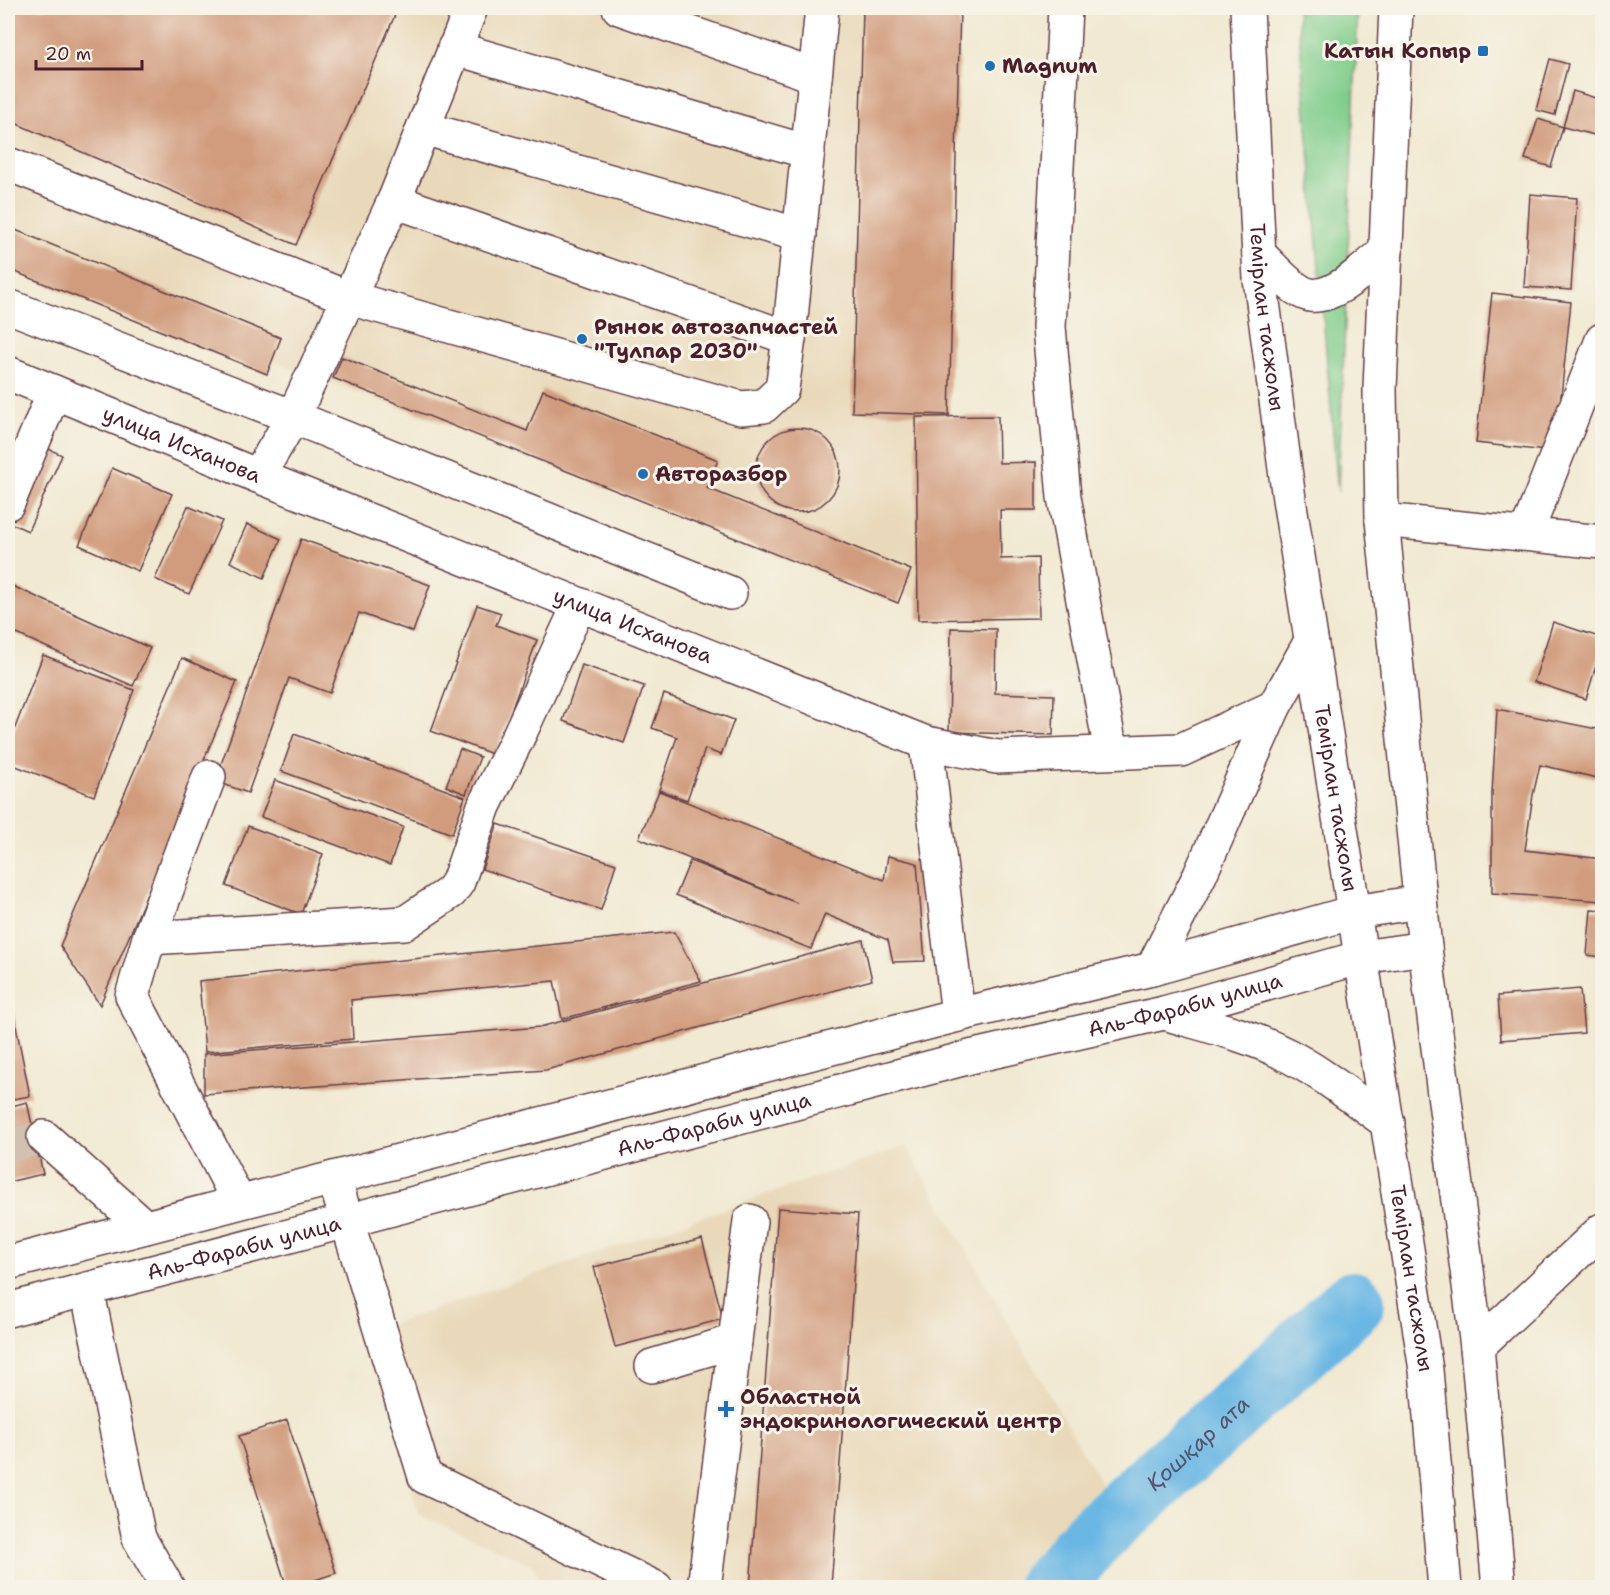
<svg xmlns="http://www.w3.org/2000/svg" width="1610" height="1595" font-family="'Shantell Sans',sans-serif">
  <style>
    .built { fill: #e9d9ba }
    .green { fill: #80cd8b; stroke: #65765b; stroke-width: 1.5 }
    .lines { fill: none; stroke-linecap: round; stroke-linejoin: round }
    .river { stroke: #6ab7e4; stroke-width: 64 }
    .building { fill: #d19c7e }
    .minor-tunnel { stroke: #d0c1b1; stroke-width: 33; stroke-dasharray: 33 16; stroke-linecap: butt }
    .minor-casing { stroke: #633d44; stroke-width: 36 }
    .major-casing { stroke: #633d44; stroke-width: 36 }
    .minor { stroke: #fff; stroke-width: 33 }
    .major { stroke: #fff; stroke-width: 33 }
    .poi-dot { fill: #1f6fb2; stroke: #f7f3e8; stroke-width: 2 }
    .labels { text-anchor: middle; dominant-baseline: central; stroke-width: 6; stroke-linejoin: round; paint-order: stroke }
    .poi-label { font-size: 21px; font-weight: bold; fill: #4a1f2b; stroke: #f7f3e8; text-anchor: start }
    .street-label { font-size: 21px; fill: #4a1f2b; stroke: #f7f3e8 }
    .water-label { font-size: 22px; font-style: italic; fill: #55546c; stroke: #f7f3e8 }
  </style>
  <rect width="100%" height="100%" fill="#f7f3e8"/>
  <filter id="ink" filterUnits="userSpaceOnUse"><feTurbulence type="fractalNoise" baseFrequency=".0167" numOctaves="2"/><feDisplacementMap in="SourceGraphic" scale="12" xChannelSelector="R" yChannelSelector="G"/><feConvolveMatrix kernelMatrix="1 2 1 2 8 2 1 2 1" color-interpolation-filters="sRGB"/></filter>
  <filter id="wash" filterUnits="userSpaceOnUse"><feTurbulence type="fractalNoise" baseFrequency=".008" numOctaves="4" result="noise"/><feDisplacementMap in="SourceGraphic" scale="24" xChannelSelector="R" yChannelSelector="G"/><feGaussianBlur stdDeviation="1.35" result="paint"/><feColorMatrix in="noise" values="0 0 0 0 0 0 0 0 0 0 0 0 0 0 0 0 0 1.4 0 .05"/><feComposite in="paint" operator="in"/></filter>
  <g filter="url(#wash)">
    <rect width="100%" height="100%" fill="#f1e9d2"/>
    <!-- built -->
    <g class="built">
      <polygon points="8,8 960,8 949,415 997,628 8,264"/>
      <polygon points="906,1146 1103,1487 1013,1587 541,1587 533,1565 418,1514 376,1330"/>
    </g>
    <!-- green -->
    <polygon class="green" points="1297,8 1358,8 1338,492"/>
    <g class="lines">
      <!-- river -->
      <path class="river" id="s1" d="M1049 1588 1093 1537 1353 1303"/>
    </g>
    <g id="blocks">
      <!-- building -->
      <g class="building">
        <polygon points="8,8 398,8 296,245 8,120"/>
        <polygon points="863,8 960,8 949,415 852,412"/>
        <polygon points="1550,59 1568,64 1555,115 1536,110"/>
        <polygon points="1573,91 1602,100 1602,137 1563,127"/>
        <polygon points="1538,119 1563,127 1551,167 1525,159"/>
        <polygon points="1530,194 1577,198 1571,290 1524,287"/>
        <polygon points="8,227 281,338 267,374 8,269"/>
        <polygon points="1492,293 1571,302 1555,452 1476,443"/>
        <polygon points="342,357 527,431 543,390 718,460 707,488 911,570 898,603 333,378"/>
        <polygon points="998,416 999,463 1036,462 1036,510 1000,510 1001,559 1038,558 1039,618 918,620 916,417"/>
        <circle cx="798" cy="470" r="42"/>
        <polygon points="38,444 62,455 28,531 8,522 8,513"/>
        <polygon points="112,468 172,494 138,571 79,545"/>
        <polygon points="188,506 222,521 189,594 155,579"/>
        <polygon points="247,524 281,539 264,578 230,562"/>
        <polygon points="301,539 430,585 413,632 359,613 330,693 289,678 248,793 215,781"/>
        <polygon points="8,584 150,648 133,686 8,630"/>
        <polygon points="477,605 501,613 496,625 537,640 495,755 431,731"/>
        <polygon points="1553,622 1602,638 1602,646 1586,699 1534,682"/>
        <polygon points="951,628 996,629 995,693 1054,695 1053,735 949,732"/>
        <polygon points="43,655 134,690 94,796 8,763 8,746"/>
        <polygon points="182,658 237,682 100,1005 60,946"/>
        <polygon points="582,665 644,686 624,743 563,721"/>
        <polygon points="664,694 734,720 721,755 705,749 687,800 659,790 677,737 652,728"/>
        <polygon points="1497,709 1602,730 1602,779 1540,765 1533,795 1525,850 1602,859 1602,901 1492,893 1492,794"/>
        <polygon points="294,734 465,797 452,834 281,771"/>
        <polygon points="460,749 480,757 466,794 446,786"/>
        <polygon points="275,780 403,827 390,865 261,817"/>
        <polygon points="659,791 884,880 888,856 917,863 925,961 893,962 888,940 825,914 811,949 676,895 690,861 797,903 639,838"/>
        <polygon points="498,824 616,864 601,910 482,869"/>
        <polygon points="248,826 323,854 301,914 226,886"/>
        <polygon points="1591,909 1602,910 1602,957 1587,955"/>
        <polygon points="674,932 701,981 562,1019 554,981 351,1000 353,1039 205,1052 199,981"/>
        <polygon points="863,940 872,980 546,1070 204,1094 204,1054 540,1027"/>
        <polygon points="1580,989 1584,1033 1501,1040 1498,996"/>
        <polygon points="11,1001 30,1096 8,1100 8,1002"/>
        <polygon points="27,1102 43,1174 8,1182 8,1107"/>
        <polygon points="778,1208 858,1214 831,1588 750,1588"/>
        <polygon points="702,1239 723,1319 615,1347 594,1267"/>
        <polygon points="287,1420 336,1573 291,1588 287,1588 239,1436"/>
      </g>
    </g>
  </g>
  <g filter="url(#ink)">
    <use href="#blocks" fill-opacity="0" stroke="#633d44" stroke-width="1.5"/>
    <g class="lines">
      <!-- minor-tunnel -->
      <polyline class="minor-tunnel" points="8,1146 44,1137"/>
      <!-- minor casing -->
      <g class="minor-casing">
        <g id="minor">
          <polyline points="619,8 815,76"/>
          <polyline points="1065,8 1049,327 1064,497 1111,752"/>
          <polyline points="454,48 808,152"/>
          <polyline points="423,128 800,235"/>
          <polyline points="8,164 349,298 741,408 764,406 782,389 789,338 822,8"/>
          <polyline points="394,201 789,338"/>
          <polyline points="8,306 293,417 730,593"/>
          <polyline points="258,476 293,417 394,201 471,8"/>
          <polyline points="8,503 54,392"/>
          <polyline points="1382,520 1602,542"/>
          <polyline points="1526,534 1602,340"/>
          <polyline points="209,777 149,938 132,996 239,1202"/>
          <polyline points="149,938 405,923 451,892 458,882 484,806 521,731 579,605"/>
          <polyline points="44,1137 145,1227"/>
          <polyline points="334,1178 425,1477 656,1588"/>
          <polyline points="87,1289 139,1538 168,1588"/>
          <polyline points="1477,1347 1602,1230"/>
          <polyline points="652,1366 735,1341"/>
          <polyline points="704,1588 750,1221"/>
        </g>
      </g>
      <!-- major casing -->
      <g class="major-casing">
        <g id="major">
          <path id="s2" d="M1247 8 1260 279 1289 499 1426 1370 1445 1588"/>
          <polyline points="1396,8 1380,389 1382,520 1425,948 1477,1347 1499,1588"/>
          <path d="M1259 254C1272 266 1293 292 1310 295 1335 299 1369 265 1386 251"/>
          <path id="s3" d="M8 373 258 476 926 743 997 757 1181 750 1274 707"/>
          <polyline points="926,743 958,1015"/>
          <polyline points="1152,969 1200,875 1274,707 1311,641"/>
          <path d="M1164 1013C1204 1025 1246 1034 1283 1053 1320 1071 1354 1099 1388 1123"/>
          <polyline points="8,1263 958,1015 1152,969 1354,912 1420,902"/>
          <path id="s4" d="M8 1310 974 1056 1164 1013 1362 957 1425 948"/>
        </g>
      </g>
      <!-- minor -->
      <use href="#minor" class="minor"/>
      <!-- major -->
      <use href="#major" class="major"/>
    </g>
  </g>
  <!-- markers -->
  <g class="poi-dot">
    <rect x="1477" y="45" width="12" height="12" rx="3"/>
    <circle cx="990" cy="66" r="6"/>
    <circle cx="582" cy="339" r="6"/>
    <circle cx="643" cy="474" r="6"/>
    <path d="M723 1400h6v6h6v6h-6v6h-6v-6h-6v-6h6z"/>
  </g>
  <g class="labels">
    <!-- poi labels -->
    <g class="poi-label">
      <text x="1471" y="51" text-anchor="end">Катын Копыр</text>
      <text x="1002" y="66">Magnum</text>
      <text x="594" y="327">Рынок автозапчастей<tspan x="594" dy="24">"Тулпар 2030"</tspan></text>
      <text x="655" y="474">Авторазбор</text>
      <text x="740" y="1397">Областной<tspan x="740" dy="24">эндокринологический центр</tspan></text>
    </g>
    <!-- street labels -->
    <g class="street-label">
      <text stroke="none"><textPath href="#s2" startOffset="310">Темірлан тасжолы</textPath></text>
      <text stroke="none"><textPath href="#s3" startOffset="188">улица Исханова</textPath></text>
      <text stroke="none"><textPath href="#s3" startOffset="674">улица Исханова</textPath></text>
      <text stroke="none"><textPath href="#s2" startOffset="796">Темірлан тасжолы</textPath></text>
      <text stroke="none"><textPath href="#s4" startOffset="1216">Аль-Фараби улица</textPath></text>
      <text stroke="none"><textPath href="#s4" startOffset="730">Аль-Фараби улица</textPath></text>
      <text stroke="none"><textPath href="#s4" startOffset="244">Аль-Фараби улица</textPath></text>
      <text stroke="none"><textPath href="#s2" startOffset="1282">Темірлан тасжолы</textPath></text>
    </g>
    <!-- water labels -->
    <g class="water-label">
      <text stroke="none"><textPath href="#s1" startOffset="208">Қошқар ата</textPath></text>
    </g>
  </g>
  <!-- margin -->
  <rect width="1610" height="1595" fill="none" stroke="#f7f3e8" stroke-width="30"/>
  <!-- scale -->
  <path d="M36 60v9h106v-9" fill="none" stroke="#4a1f2b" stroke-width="3"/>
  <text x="45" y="60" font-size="18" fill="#4a1f2b" stroke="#f7f3e8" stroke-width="4.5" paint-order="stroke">20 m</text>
</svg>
